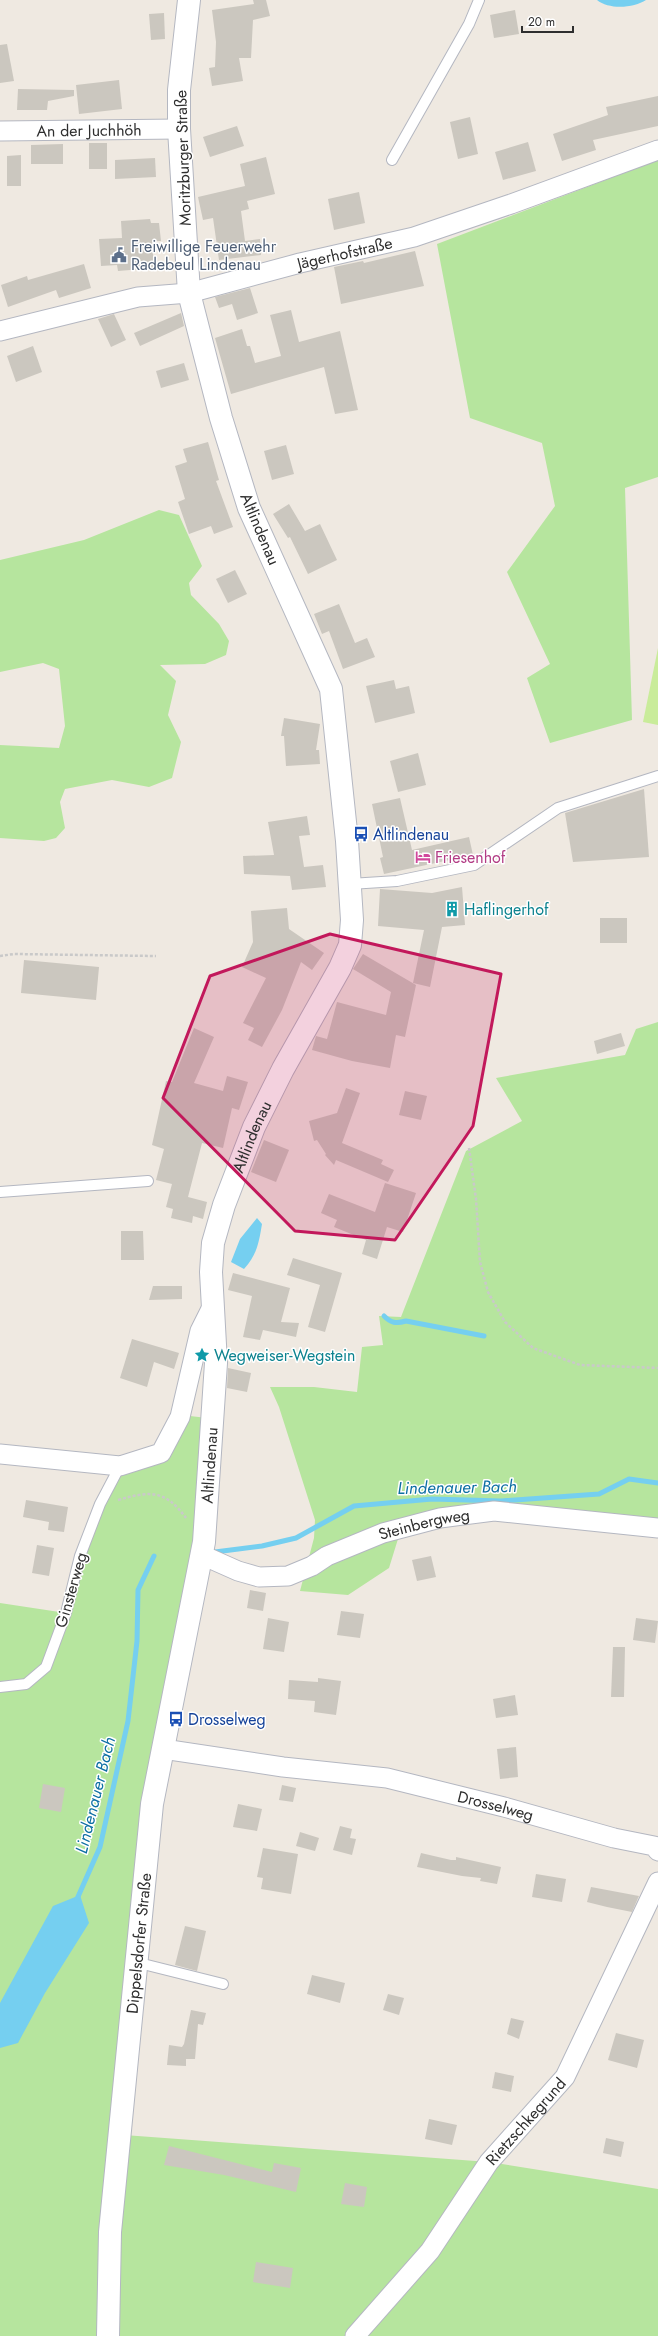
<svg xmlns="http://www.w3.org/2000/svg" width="658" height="2336" font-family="Jost,sans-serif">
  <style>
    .green { fill: #b6e59e }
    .pitch { fill: #c9ec9a }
    .water { fill: #75cff0 }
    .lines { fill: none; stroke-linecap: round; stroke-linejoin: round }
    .stream { stroke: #75cff0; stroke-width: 5 }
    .building { fill: #cbc7bf }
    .lane-casing { stroke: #b4b7c1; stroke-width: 12 }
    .street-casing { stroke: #b4b7c1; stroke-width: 21 }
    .secondary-casing { stroke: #b4b7c1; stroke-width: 24 }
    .path { stroke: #c9c9c9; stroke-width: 2.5; stroke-dasharray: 3 2; stroke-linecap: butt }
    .lane { stroke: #fff; stroke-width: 10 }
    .street { stroke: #fff; stroke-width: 19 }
    .secondary { stroke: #fff; stroke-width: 22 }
    .marked { fill: #c2185b; fill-opacity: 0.2; stroke: #c2185b; stroke-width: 3; stroke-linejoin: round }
    .labels { text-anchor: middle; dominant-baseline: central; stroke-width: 3; stroke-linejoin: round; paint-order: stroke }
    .street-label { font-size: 16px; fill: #2e2e2e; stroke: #fff }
    .service-label { font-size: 16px; fill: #4e5e75; stroke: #fff; text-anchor: start }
    .transit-label { font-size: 16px; fill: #164399; stroke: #fff; text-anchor: start }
    .hotel-label { font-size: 16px; fill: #b23c85; stroke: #fff; text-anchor: start }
    .culture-label { font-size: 16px; fill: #0d838f; stroke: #fff; text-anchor: start }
    .water-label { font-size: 17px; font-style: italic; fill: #0d6fa3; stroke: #fff }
  </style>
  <rect width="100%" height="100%" fill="#efe9e1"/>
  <!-- green -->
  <g class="green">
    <polygon points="658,160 658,477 625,488 632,720 550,743 527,678 550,664 507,572 555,506 542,443 470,418 437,244"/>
    <polygon points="159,510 179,515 202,566 189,583 191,595 219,624 229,641 226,655 205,664 160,665 176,681 168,715 181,742 172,778 149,787 112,780 65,789 60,802 65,828 56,838 44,841 0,838 0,745 59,748 65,726 59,669 43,663 0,672 0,560 84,540"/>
    <polygon points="658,1022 658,1526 494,1509 402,1526 389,1568 348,1595 300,1591 314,1538 315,1520 279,1407 270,1387 314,1387 357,1392 362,1347 383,1345 379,1316 401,1317 466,1151 522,1121 496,1078 625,1055 636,1029"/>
    <polygon points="190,1416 207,1418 197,1542 177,1644 103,2336 0,2336 0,1603 66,1613 80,1556 120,1466 165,1458"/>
    <polygon points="124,2135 489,2162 658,2189 658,2336 114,2336"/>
  </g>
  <!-- pitch -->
  <polygon class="pitch" points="658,648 658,725 643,722"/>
  <!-- water -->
  <g class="water">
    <path d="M597 0H646C634 8 609 10 597 0Z"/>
    <path d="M257 1218 262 1224C259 1242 257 1255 244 1269L231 1262 240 1239Z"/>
    <polygon points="80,1895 89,1923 45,1993 18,2043 0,2048 0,2003 53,1906"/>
  </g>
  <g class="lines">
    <!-- stream -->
    <g class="stream">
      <path d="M384 1316C391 1323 396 1324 406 1321L484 1336"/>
      <polyline points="215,1552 262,1546 296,1538 354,1506 432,1499 501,1501 599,1494 629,1479 658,1483"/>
      <polyline points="77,1899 100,1847 128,1721 137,1641 138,1590 154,1556"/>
    </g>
  </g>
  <!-- building -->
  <g class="building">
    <polygon points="253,0 266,0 270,16 253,20 251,58 239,58 243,81 212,86 209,68 215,67 216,42 212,10 254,4"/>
    <polygon points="515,10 519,34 494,38 490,15"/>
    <polygon points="164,13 165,39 151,40 149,14"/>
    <polygon points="7,44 14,81 0,83 0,45"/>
    <polygon points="119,80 122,109 79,114 76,85"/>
    <polygon points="18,89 74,90 74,96 48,101 47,110 17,110"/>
    <polygon points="658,96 658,126 593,140 596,150 562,161 553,134 608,115 606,107"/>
    <polygon points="470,117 478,154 458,159 450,122"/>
    <polygon points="237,126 244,146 210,157 203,137"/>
    <polygon points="528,142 536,171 503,180 495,152"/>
    <rect x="89" y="143" width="18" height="26"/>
    <polygon points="63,144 63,164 31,164 31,145"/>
    <polygon points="21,155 21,186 7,186 7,156"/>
    <polygon points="266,157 275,194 247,201 249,209 241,211 245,241 260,239 261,255 219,260 213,218 203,220 198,197 245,186 240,164"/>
    <polygon points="155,158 156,177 115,179 115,160"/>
    <polygon points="359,192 365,223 334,230 328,199"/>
    <polygon points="150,219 151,223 159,223 161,241 152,241 154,268 118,271 117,265 101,266 99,239 122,238 121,221"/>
    <polygon points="415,251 424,286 341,304 334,267 363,261 364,263"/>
    <polygon points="84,264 91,288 59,298 56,290 8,307 1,285 27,276 28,280"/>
    <polygon points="250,288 258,313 237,320 232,304 219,308 215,297"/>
    <polygon points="291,310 299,342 340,331 358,410 335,414 324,367 231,394 215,338 242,329 247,346 250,346 255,363 281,356 270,315"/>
    <polygon points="181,313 184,326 140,346 134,333"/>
    <polygon points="114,314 126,340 111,347 98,319"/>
    <polygon points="33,346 42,372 16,382 7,356"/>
    <polygon points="184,363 189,380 161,388 156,371"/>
    <polygon points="208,442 219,480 216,481 233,527 214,534 211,526 189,534 178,502 185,499 175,466 187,462 183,449"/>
    <polygon points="286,445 294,474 272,480 264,451"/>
    <polygon points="289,504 305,531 320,524 337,560 308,574 290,537 288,538 273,514"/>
    <polygon points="235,570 247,594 228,603 216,579"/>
    <polygon points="339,604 355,643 367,638 375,657 343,669 329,631 322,634 314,614"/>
    <polygon points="394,680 396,689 409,686 415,713 375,723 366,686"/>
    <polygon points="284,718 320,724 316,750 319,750 320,764 286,766 284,736 281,736"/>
    <polygon points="418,753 426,785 398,792 390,761"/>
    <polygon points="644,789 649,857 573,862 565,813"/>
    <polygon points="400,798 412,850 469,837 473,855 384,874 380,858 383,857 372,804"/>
    <polygon points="307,816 310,835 299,836 304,867 323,865 326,887 292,890 290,876 244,874 243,856 274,855 268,822"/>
    <polygon points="462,887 465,925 442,927 430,987 413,983 424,930 378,926 380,889 432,893"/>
    <polygon points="287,908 289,929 324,953 312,970 301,962 282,1010 262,1047 248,1040 254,1028 243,1023 266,978 242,967 253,942 251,911"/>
    <rect x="600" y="918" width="27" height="25"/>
    <polygon points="363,954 416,985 405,1037 396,1035 390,1068 352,1061 312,1050 316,1036 327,1039 337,1002 386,1015 391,992 353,969"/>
    <polygon points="24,960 99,967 96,1000 21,993"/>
    <polygon points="194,1028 214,1037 194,1083 223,1091 227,1076 248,1082 239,1110 232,1108 223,1148 202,1143 188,1197 207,1202 203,1219 193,1216 192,1223 171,1218 173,1209 166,1207 172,1184 156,1180 164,1149 152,1145 166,1081 172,1082"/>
    <polygon points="621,1033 625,1046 597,1054 594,1041"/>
    <polygon points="346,1088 360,1093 342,1143 383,1160 381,1164 394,1170 388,1182 336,1160 334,1165 325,1155 326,1154 317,1140 314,1141 309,1121 337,1113"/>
    <polygon points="405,1091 427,1096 421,1120 399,1115"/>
    <polygon points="264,1140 289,1150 276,1182 251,1172"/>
    <polygon points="385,1183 416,1193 403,1232 387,1227 377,1259 362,1254 366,1240 334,1227 337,1220 321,1213 329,1194 375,1212"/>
    <polygon points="121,1231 143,1231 144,1260 121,1260"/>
    <polygon points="293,1258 342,1273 325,1332 308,1327 320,1285 287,1275"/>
    <polygon points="233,1273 290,1288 281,1322 299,1323 296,1337 263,1330 260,1340 243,1337 252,1296 228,1290"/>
    <polygon points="153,1286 182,1286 182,1299 149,1300"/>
    <polygon points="132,1339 179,1353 174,1369 154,1362 147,1387 120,1378"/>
    <polygon points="228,1368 251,1373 247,1392 227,1388"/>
    <polygon points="26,1500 68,1507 64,1532 48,1530 49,1522 23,1517"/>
    <polygon points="37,1545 54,1548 49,1576 32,1573"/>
    <polygon points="431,1556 436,1577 417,1581 412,1560"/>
    <polygon points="250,1590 266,1593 263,1611 247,1608"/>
    <polygon points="341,1611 364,1614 360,1638 337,1635"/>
    <polygon points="268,1618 289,1622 284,1652 263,1649"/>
    <polygon points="636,1618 658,1621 655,1643 633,1640"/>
    <polygon points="613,1647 625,1647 624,1697 611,1697"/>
    <polygon points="318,1678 341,1681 336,1715 314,1712 315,1701 288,1699 289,1680 318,1682"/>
    <polygon points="515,1695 518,1715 496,1718 493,1699"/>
    <polygon points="516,1747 518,1777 500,1779 497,1749"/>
    <polygon points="43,1784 65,1788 61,1812 39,1808"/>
    <polygon points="282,1785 296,1788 293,1802 279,1800"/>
    <polygon points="238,1804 262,1809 257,1831 233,1827"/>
    <polygon points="340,1826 352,1829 350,1838 356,1839 352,1855 333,1850"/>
    <polygon points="300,1832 319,1838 315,1851 296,1846"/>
    <polygon points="263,1848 298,1854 291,1894 261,1889 263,1878 257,1877"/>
    <polygon points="421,1853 451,1860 456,1860 456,1857 501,1867 497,1884 480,1881 481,1878 462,1876 417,1867"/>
    <polygon points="536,1874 566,1879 562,1902 532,1897"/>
    <polygon points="591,1887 639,1896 638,1898 632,1912 607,1907 587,1902"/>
    <polygon points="185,1926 206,1931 197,1971 175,1965"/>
    <polygon points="312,1975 345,1983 340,2003 307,1994"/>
    <polygon points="388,1994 404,1998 399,2015 383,2010"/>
    <polygon points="191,2010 206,2013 203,2025 198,2024 195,2059 186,2059 186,2066 167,2065 169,2045 182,2047 184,2044"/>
    <polygon points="511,2018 524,2021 519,2039 507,2034"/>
    <polygon points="616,2033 644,2040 637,2068 608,2060"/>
    <polygon points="495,2072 514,2076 511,2092 492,2088"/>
    <polygon points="429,2119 457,2125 452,2145 425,2139"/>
    <polygon points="606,2138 624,2142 621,2157 603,2153"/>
    <polygon points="169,2146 272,2172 274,2163 301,2168 296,2192 224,2175 164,2165"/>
    <polygon points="345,2183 367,2187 364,2207 341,2204"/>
    <polygon points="256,2262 293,2268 290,2288 253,2282"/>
  </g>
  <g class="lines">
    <!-- lane casing -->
    <g class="lane-casing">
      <g id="lane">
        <polyline points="392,160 469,24 479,0"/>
        <polyline points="350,884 397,881 474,865 558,808 658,776"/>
        <polyline points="0,1192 148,1181"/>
        <polyline points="0,1687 26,1684 46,1667 66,1613 80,1556 100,1504 120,1466"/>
        <polyline points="135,1962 223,1984"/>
      </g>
    </g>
    <!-- street casing -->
    <g class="street-casing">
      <g id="street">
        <path id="s1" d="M0 131 179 129"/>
        <path id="s2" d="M0 331 138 297 189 293 300 263 414 237 511 204 658 150"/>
        <polyline points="0,1454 120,1466 161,1453 180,1417 200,1331 213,1305"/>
        <path id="s3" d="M202 1555 238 1571 259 1577 288 1576 312 1566 327 1556 383 1533 440 1518 494 1511 658 1528"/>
        <path id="s4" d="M163 1749 283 1767 387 1778 504 1807 614 1838 654 1846 658 1851"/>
        <path id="s5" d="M355 2336 430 2251 489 2162 565 2077 658 1882"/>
      </g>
    </g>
    <!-- secondary casing -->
    <g class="secondary-casing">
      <g id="secondary">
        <path id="s6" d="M108 2336 110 2232 152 1804 204 1542 216 1363 211 1272 213 1243 224 1205 254 1127 283 1069 340 968 350 945 352 920 347 841 331 689 249 508 221 418 189 293 179 129V90L189 0"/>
      </g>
    </g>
    <!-- path -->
    <g class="path">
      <polyline points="0,956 14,954 156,956"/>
      <polyline points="469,1148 476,1199 480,1262 488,1292 505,1322 533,1348 580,1365 658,1368"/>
      <path d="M118 1500C149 1491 165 1489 186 1518"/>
    </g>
    <!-- lane -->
    <use href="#lane" class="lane"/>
    <!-- street -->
    <use href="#street" class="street"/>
    <!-- secondary -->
    <use href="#secondary" class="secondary"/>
  </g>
  <!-- marked area -->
  <path class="marked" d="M330 934 501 974 473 1126 395 1240 295 1231 163 1098 210 976Z"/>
  <!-- icons -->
  <defs>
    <g id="civic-bare" transform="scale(1.2)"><path d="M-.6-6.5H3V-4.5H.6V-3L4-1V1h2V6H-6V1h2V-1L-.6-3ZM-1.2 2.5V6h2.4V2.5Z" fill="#5c6f8a" stroke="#fff" stroke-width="2.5" paint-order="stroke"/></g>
    <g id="bus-bare" transform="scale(1.2)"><path d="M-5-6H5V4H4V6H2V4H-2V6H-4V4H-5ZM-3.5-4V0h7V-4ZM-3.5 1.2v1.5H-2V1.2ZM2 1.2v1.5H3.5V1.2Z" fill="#1a4fb4" stroke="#fff" stroke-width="2.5" paint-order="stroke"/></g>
    <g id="hotel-bare" transform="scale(1.2)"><path d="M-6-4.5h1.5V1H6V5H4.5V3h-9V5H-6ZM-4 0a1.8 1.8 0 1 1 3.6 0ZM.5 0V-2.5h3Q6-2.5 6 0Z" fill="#d1479c" stroke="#fff" stroke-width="2.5" paint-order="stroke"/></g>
    <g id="building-bare" transform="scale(1.2)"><path d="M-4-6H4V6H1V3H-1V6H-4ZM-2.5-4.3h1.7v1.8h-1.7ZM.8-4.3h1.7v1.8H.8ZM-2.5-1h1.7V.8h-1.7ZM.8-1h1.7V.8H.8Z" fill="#0f9aa8" stroke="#fff" stroke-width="2.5" paint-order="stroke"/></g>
    <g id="sight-bare" transform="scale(1.2)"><path d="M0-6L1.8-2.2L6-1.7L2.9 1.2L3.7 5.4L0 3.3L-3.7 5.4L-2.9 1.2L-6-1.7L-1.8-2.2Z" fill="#0f9aa8" stroke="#fff" stroke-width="2.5" paint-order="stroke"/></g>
  </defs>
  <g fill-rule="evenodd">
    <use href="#civic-bare" x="119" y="255"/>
    <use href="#bus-bare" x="361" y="834"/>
    <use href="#hotel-bare" x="423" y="857"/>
    <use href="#building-bare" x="452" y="909"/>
    <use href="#sight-bare" x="202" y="1355"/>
    <use href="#bus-bare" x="176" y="1719"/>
  </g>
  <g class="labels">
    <!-- street labels -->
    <g class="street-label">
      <text stroke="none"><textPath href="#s1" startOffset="89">An der Juchhöh</textPath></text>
      <text transform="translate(183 158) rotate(-92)">Moritzburger Straße</text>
      <text stroke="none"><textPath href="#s2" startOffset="354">Jägerhofstraße</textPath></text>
      <text transform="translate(260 529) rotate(67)">Altlindenau</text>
      <text stroke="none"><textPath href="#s6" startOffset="1214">Altlindenau</textPath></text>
      <text stroke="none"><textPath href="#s6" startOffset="878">Altlindenau</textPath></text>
      <text stroke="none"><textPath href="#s3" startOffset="237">Steinbergweg</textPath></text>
      <text transform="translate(71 1590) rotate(-74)">Ginsterweg</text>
      <text stroke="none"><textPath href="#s4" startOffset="338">Drosselweg</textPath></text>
      <text stroke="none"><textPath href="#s6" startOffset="394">Dippelsdorfer Straße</textPath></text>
      <text stroke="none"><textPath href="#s5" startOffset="275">Rietzschkegrund</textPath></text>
    </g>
    <!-- service labels -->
    <g class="service-label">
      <text x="131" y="246">Freiwillige Feuerwehr<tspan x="131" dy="18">Radebeul Lindenau</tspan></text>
    </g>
    <!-- transit labels -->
    <g class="transit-label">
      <text x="373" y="834">Altlindenau</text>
      <text x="188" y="1719">Drosselweg</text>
    </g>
    <!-- hotel labels -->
    <g class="hotel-label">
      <text x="435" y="857">Friesenhof</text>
    </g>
    <!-- culture labels -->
    <g class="culture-label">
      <text x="464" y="909">Haflingerhof</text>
      <text x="214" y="1355">Wegweiser-Wegstein</text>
    </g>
    <!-- water labels -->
    <g class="water-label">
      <text transform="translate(457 1487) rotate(-1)">Lindenauer Bach</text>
      <text transform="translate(95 1795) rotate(-76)">Lindenauer Bach</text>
    </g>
  </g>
  <!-- scale -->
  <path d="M522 26v6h51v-6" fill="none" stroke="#2e2e2e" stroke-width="2"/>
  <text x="528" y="26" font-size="12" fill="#2e2e2e" stroke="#ffffff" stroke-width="3" paint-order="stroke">20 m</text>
</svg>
